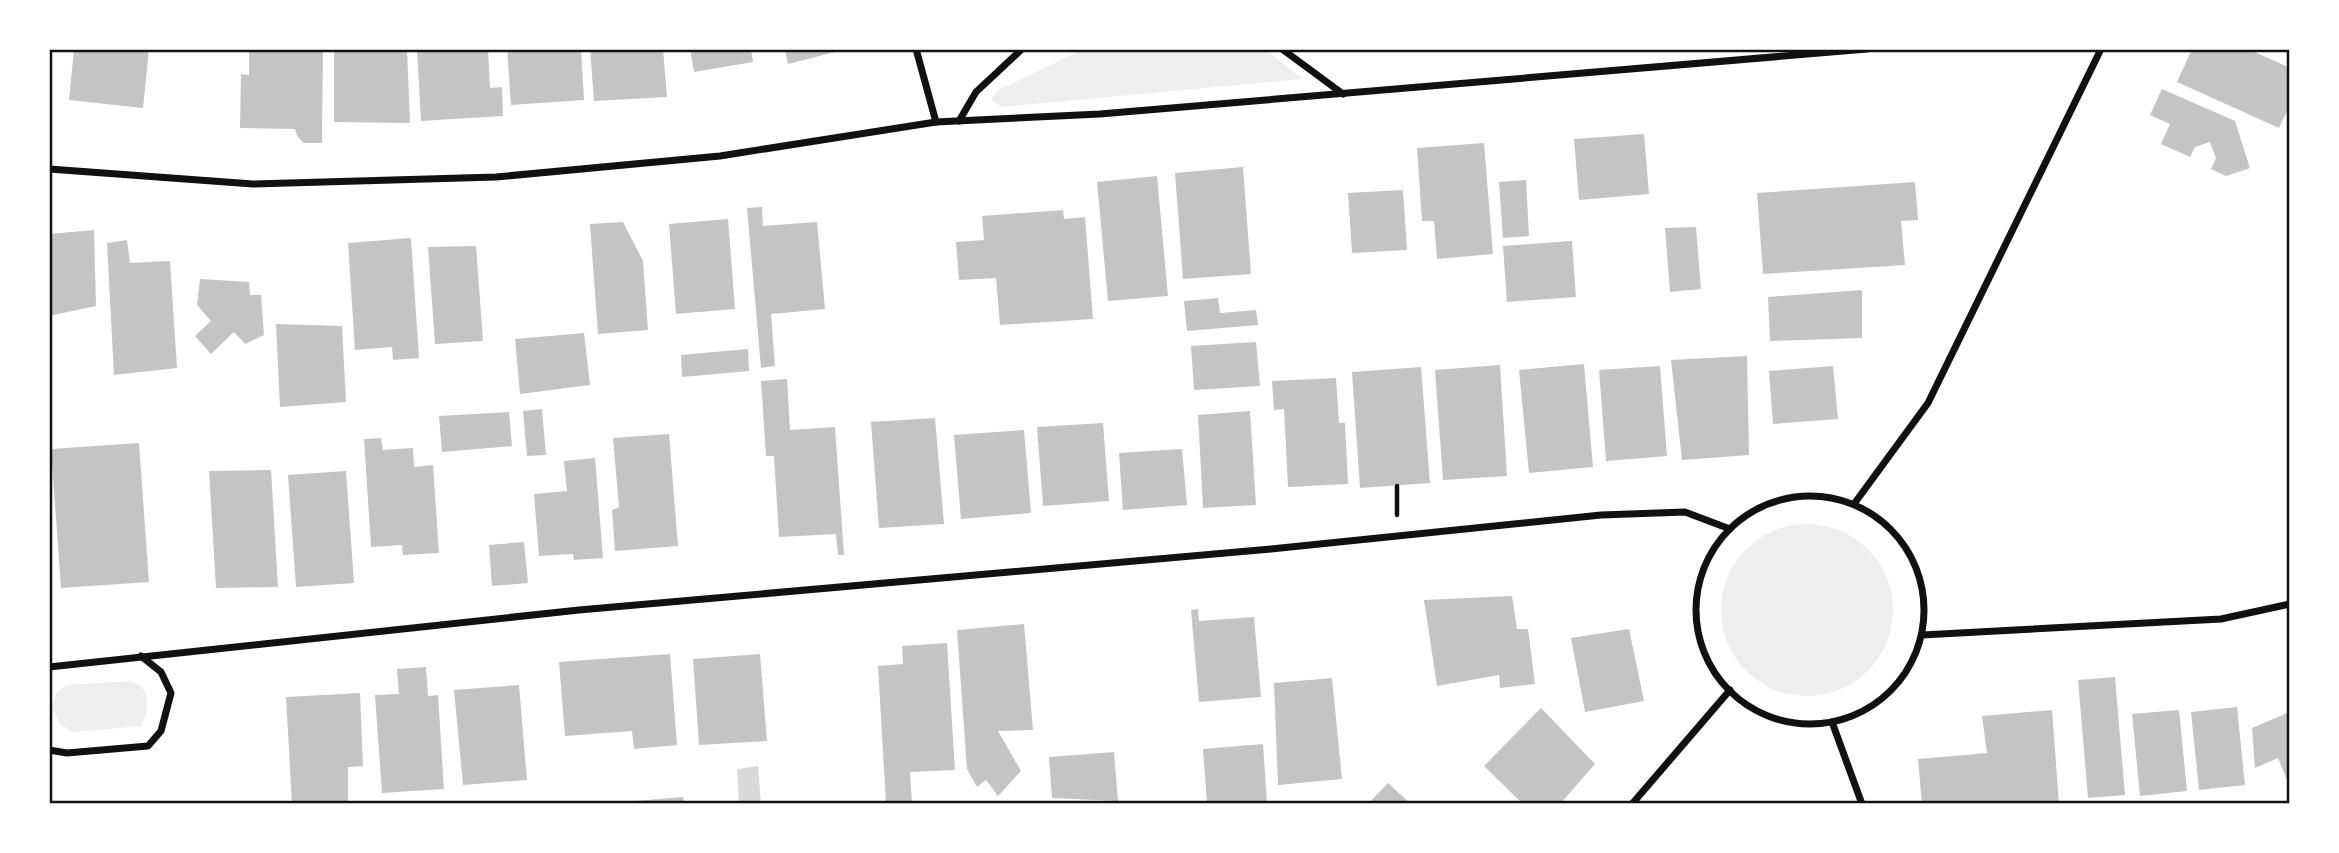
<svg xmlns="http://www.w3.org/2000/svg" width="2339" height="853" font-family="'Alegreya Sans',sans-serif">
  <style>
    .green { fill: #eee }
    .water { fill: #d9d9d9 }
    .building { fill: #c4c4c4 }
    .lines { fill: none; stroke-linecap: round; stroke-linejoin: round }
    .path { stroke: #111; stroke-width: 4.5 }
    .minor { stroke: #111; stroke-width: 7 }
    .neatline { fill: none; stroke: #111; stroke-width: 2.5 }
  </style>
  <rect width="100%" height="100%" fill="#fff"/>
  <!-- green -->
  <g class="green">
    <polygon points="1084,49 1265,49 1302,79 1001,107 991,99 997,91"/>
    <circle cx="1807" cy="610" r="86"/>
    <path d="M129 681 142 686C150 702 149 711 141 726L72 732 60 724 52 707 56 693 66 685Z"/>
  </g>
  <!-- water -->
  <polygon class="water" points="758,766 761,804 739,804 737,769"/>
  <!-- building -->
  <g class="building">
    <polygon points="74,49 149,49 143,108 69,100"/>
    <polygon points="249,49 323,49 322,143 304,143 297,136 295,129 240,128 241,74 249,75"/>
    <polygon points="334,49 407,49 410,123 334,122"/>
    <polygon points="417,49 488,49 490,88 502,87 503,116 421,121"/>
    <polygon points="507,49 581,49 584,100 511,105"/>
    <polygon points="590,49 663,49 667,97 594,101"/>
    <polygon points="690,49 751,49 753,62 694,72"/>
    <polygon points="785,49 843,49 843,50 788,64"/>
    <polygon points="2192,49 2248,49 2290,68 2290,105 2279,128 2177,82"/>
    <polygon points="2162,89 2235,121 2250,168 2226,176 2211,169 2216,158 2210,142 2195,147 2190,157 2161,144 2170,124 2150,115"/>
    <polygon points="1644,134 1649,194 1579,200 1574,139"/>
    <polygon points="1484,143 1493,254 1437,259 1434,221 1422,221 1417,148"/>
    <polygon points="1243,167 1251,274 1183,279 1175,173"/>
    <polygon points="1157,176 1168,296 1108,301 1097,182"/>
    <polygon points="1526,180 1529,236 1503,238 1499,182"/>
    <polygon points="1915,182 1918,220 1901,221 1905,265 1763,274 1757,193"/>
    <polygon points="1403,190 1407,250 1352,253 1348,193"/>
    <polygon points="762,207 763,226 817,222 825,309 771,314 775,366 761,368 747,208"/>
    <polygon points="1063,210 1064,219 1085,217 1093,319 1000,325 996,278 959,280 956,242 984,240 982,216"/>
    <polygon points="728,219 735,309 676,314 669,224"/>
    <polygon points="623,222 643,261 648,330 598,334 590,224"/>
    <polygon points="1696,227 1701,289 1670,292 1665,228"/>
    <polygon points="94,230 96,306 49,316 49,234"/>
    <polygon points="411,238 419,358 393,360 392,347 355,350 348,243"/>
    <polygon points="127,240 130,263 170,261 177,368 114,375 107,243"/>
    <polygon points="1572,241 1576,297 1507,302 1503,246"/>
    <polygon points="476,246 483,341 435,344 428,247"/>
    <polygon points="200,279 249,282 250,295 261,295 264,335 245,344 234,332 211,354 195,336 211,321 197,305"/>
    <polygon points="1862,290 1862,338 1770,341 1768,297"/>
    <polygon points="1218,298 1220,313 1256,310 1258,325 1187,331 1184,301"/>
    <polygon points="276,324 342,326 346,402 280,407"/>
    <polygon points="584,333 590,385 520,394 515,339"/>
    <polygon points="1256,342 1260,386 1194,390 1191,346"/>
    <polygon points="748,349 749,371 682,377 681,355"/>
    <polygon points="1747,356 1749,455 1682,460 1671,360"/>
    <polygon points="1584,364 1593,467 1529,473 1519,370"/>
    <polygon points="1500,365 1507,476 1443,480 1435,370"/>
    <polygon points="1660,366 1667,456 1606,461 1599,370"/>
    <polygon points="1833,366 1838,419 1773,424 1769,371"/>
    <polygon points="1421,367 1430,483 1360,488 1352,372"/>
    <polygon points="1336,378 1339,423 1345,423 1348,484 1288,487 1284,409 1274,410 1272,381"/>
    <polygon points="787,379 790,430 835,427 844,555 838,555 836,534 779,537 774,456 766,456 761,381"/>
    <polygon points="542,409 546,455 527,456 523,411"/>
    <polygon points="1250,411 1256,505 1203,508 1198,415"/>
    <polygon points="509,412 512,446 442,452 439,416"/>
    <polygon points="935,418 944,524 879,528 871,422"/>
    <polygon points="1103,423 1109,501 1043,506 1037,427"/>
    <polygon points="1024,430 1031,513 961,519 954,435"/>
    <polygon points="669,434 678,546 615,551 612,510 619,507 613,438"/>
    <polygon points="381,438 383,450 413,448 414,467 433,465 439,553 403,555 402,545 371,547 364,439"/>
    <polygon points="139,443 149,582 61,588 51,449"/>
    <polygon points="1182,449 1187,505 1123,510 1119,453"/>
    <polygon points="595,458 603,558 574,560 573,554 539,556 534,494 567,491 564,461"/>
    <polygon points="271,470 278,587 216,588 209,471"/>
    <polygon points="346,471 354,583 296,587 288,475"/>
    <polygon points="524,542 528,583 492,586 489,545"/>
    <polygon points="1512,596 1517,629 1528,629 1535,684 1500,688 1499,675 1437,686 1424,600"/>
    <polygon points="1198,609 1199,621 1254,617 1261,697 1199,702 1191,610"/>
    <polygon points="1024,624 1033,730 998,731 1021,771 998,796 986,780 977,787 967,769 957,630"/>
    <polygon points="1629,629 1644,701 1585,712 1571,638"/>
    <polygon points="947,643 955,770 910,772 912,804 886,804 878,666 903,664 902,646"/>
    <polygon points="670,654 677,745 634,749 632,731 565,736 559,662"/>
    <polygon points="760,654 767,741 699,745 693,659"/>
    <polygon points="426,667 428,696 438,695 444,789 382,793 375,695 399,694 397,669"/>
    <polygon points="2115,677 2125,795 2088,798 2078,680"/>
    <polygon points="1332,678 1342,779 1278,785 1274,683"/>
    <polygon points="519,685 527,780 463,785 454,690"/>
    <polygon points="360,693 363,766 348,767 348,804 292,804 286,697"/>
    <polygon points="2237,707 2245,785 2199,790 2191,712"/>
    <polygon points="1541,708 1595,764 1560,804 1523,804 1484,766"/>
    <polygon points="2052,710 2059,804 1922,804 1918,759 1987,753 1982,716"/>
    <polygon points="2179,710 2187,791 2140,796 2132,714"/>
    <polygon points="2290,712 2290,787 2278,758 2255,768 2252,728"/>
    <polygon points="1263,744 1267,803 1207,804 1203,749"/>
    <polygon points="1114,752 1118,801 1052,798 1049,757"/>
    <polygon points="1388,783 1411,804 1368,804"/>
    <polygon points="683,797 684,804 623,804 623,802"/>
  </g>
  <g class="lines">
    <!-- path -->
    <polyline class="path" points="1397,486 1397,515"/>
    <!-- minor -->
    <g class="minor">
      <polyline points="916,49 936,122"/>
      <polyline points="1282,49 1343,94"/>
      <polyline points="959,121 976,92 1022,49"/>
      <polyline points="49,169 253,184 496,177 720,156 936,122 1100,114 1867,49"/>
      <circle cx="1810" cy="610" r="114"/>
      <polyline points="1854,504 1928,403 2101,49"/>
      <polyline points="1922,635 2221,619 2290,604"/>
      <polyline points="49,667 579,610 1271,549 1601,515 1685,512 1730,529"/>
      <polyline points="1832,722 1862,804"/>
      <polyline points="49,750 67,753 148,746 161,731 171,693 161,672 141,656"/>
      <polyline points="1632,804 1730,690"/>
    </g>
  </g>
  <!-- border -->
  <rect width="2339" height="853" fill="none" stroke="#ffffff" stroke-width="102"/>
  <rect x="51" y="51" width="2237" height="751" class="neatline"/>
</svg>
